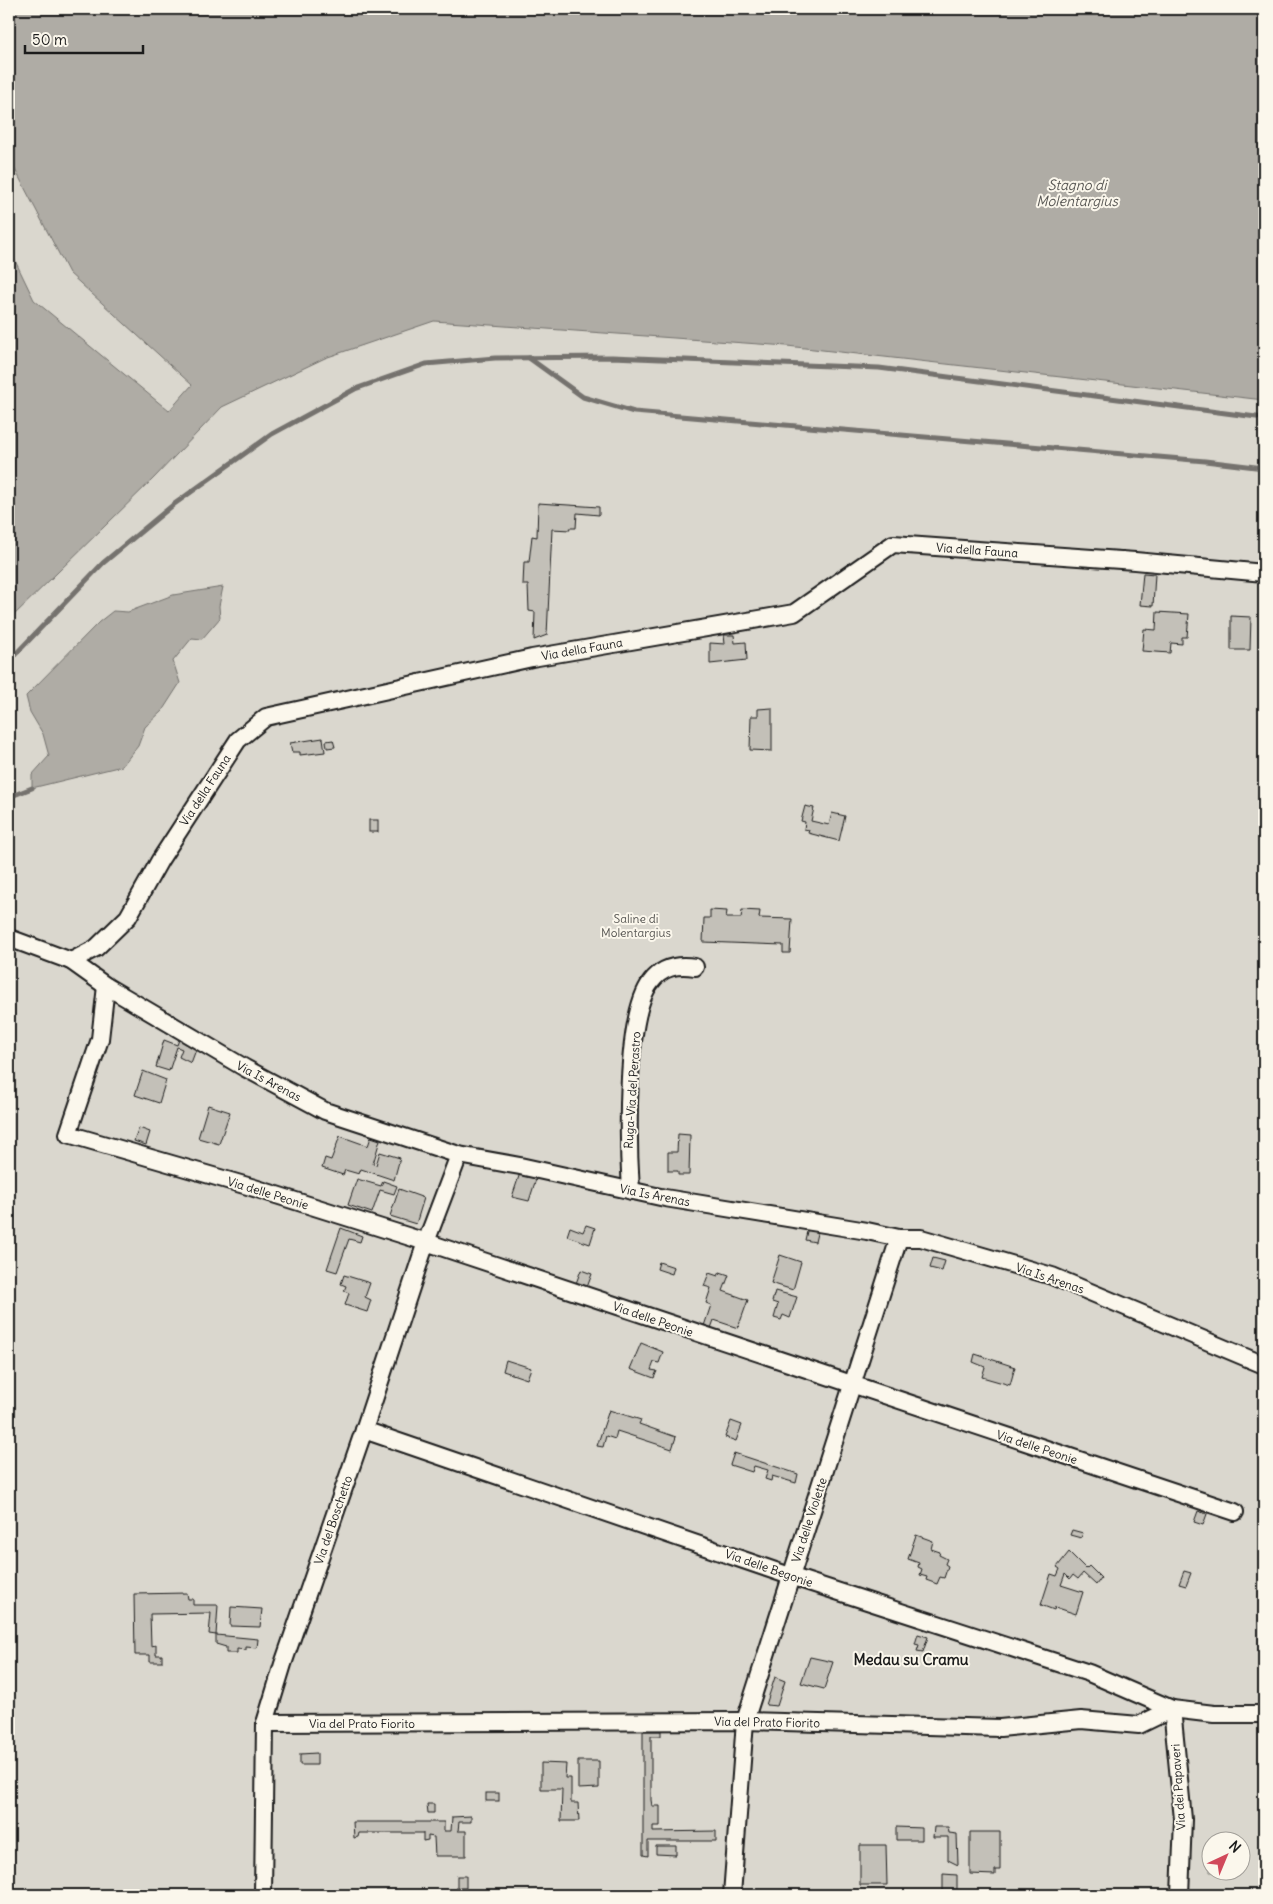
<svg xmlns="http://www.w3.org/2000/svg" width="1273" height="1904" font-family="Delius,sans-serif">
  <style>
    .green { fill: #dad7ce; stroke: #7b7a75; fill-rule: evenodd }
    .water { fill: #afaca5; stroke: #74726e }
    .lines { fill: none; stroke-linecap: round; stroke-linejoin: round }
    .stream { stroke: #74726e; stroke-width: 5 }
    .building { fill: #c3c0b8; stroke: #1c1c1c }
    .street-casing { stroke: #1c1c1c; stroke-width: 20 }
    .street { stroke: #fbf7ec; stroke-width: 16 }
    .labels { text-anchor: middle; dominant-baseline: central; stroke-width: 4; stroke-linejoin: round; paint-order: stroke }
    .street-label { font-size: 12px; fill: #1c1c1c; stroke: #fbf7ec }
    .park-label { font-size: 12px; fill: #555451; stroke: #fbf7ec }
    .water-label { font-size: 14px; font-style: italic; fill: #575653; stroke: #fbf7ec }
    .quarter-label { font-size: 15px; font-weight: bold; fill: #1c1c1c; stroke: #fbf7ec }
  </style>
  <rect width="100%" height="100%" fill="#fbf7ec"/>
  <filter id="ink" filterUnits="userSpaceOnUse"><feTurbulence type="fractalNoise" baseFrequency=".02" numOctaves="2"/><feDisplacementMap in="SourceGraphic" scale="10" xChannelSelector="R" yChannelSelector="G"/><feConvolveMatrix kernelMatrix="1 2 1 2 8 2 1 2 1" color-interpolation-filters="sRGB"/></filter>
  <g filter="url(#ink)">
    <!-- green -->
    <path class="green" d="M9 9H1264V1895H9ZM1210 1842H1240V1872H1210Z"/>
    <!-- water -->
    <g class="water">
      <polygon points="9,9 1264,9 1264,400 787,346 434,321 325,358 222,407 154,478 9,620 9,248 34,300 169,411 192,385 69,273 9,158"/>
      <polygon points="223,587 219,606 220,618 202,639 192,638 173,661 180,683 162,711 145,727 138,746 122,766 32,788 32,775 49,756 43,734 30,712 26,696 99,622 113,611 128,612 173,595"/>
    </g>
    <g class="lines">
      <!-- stream -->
      <g class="stream">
        <polyline points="529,358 583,397 634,412 1205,461 1264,468"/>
        <polyline points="9,661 103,563 173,505 272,434 355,389 426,364 495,358 612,357 879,368 1264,418"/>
        <polyline points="9,797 32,788"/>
      </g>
    </g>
    <!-- building -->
    <g class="building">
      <polygon points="538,503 599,507 599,515 577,513 576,528 569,528 570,530 552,529 547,635 534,640 535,612 529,611 528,585 523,585 524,562 529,562 532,536 537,537"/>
      <polygon points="1143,573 1155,574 1153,606 1140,605"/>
      <polygon points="1157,612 1189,614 1187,637 1182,637 1182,644 1171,643 1170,653 1142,651 1144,629 1156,630"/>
      <polygon points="1231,616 1251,617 1250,650 1231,650"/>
      <polygon points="724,635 734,635 735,643 746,642 747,660 710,664 710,643 725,644"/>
      <polygon points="772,708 772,751 750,750 751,716 758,716 758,709"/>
      <polygon points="323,738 325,752 300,755 300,752 292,752 290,743"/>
      <polygon points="333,740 335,747 327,748 326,741"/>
      <polygon points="805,806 814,808 811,821 829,825 832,813 845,816 839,841 808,833 809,830 804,829 805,822 801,821"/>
      <rect x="369" y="820" width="9" height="12"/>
      <polygon points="710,910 727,911 726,918 741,918 742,910 760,911 759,918 792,919 790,953 783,953 783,945 703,942 704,918 710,918"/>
      <polygon points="180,1037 197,1047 191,1063 179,1057 182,1049 177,1047 169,1071 156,1067 164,1040 177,1045"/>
      <polygon points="143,1071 166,1080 159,1103 135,1095"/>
      <polygon points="208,1105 230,1112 219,1144 198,1138"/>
      <polygon points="139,1128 150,1132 146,1145 134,1141"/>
      <polygon points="678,1134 690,1135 689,1175 678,1175 678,1171 668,1171 668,1152 677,1152"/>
      <polygon points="340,1136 368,1146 371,1137 380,1140 373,1164 376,1165 380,1152 400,1158 394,1180 361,1169 359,1174 345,1170 343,1175 322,1168 325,1158 331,1160"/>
      <polygon points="520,1173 537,1176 529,1201 512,1197"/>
      <polygon points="357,1179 381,1186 383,1181 397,1186 394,1194 380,1190 372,1213 348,1205"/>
      <polygon points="399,1189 424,1198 416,1224 390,1216"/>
      <polygon points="586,1225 595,1228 590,1244 567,1236 570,1227 583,1232"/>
      <polygon points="808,1227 818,1229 815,1242 805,1240"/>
      <polygon points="341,1228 362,1236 360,1242 349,1239 337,1272 327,1269"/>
      <polygon points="780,1255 801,1262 793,1290 771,1283"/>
      <polygon points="933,1258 945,1261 942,1271 930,1268"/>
      <polygon points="659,1262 674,1267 672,1274 657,1269"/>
      <polygon points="581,1270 592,1274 586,1290 575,1286"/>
      <polygon points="720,1272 729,1275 723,1291 748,1300 738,1328 714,1320 710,1331 703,1329 711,1305 706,1303 711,1288 704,1286 709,1273 718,1276"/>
      <polygon points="344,1275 370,1283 365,1297 371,1300 367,1312 345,1305 349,1293 344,1291 346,1286 341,1284"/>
      <polygon points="775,1291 797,1297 790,1318 783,1315 781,1320 774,1318 778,1304 772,1302"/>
      <polygon points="641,1343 663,1352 659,1363 654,1362 651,1370 657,1371 654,1378 630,1369"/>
      <polygon points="975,1354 1015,1367 1010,1385 982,1377 985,1367 973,1362"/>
      <polygon points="506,1360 531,1368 527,1379 503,1371"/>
      <polygon points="609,1410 641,1420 639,1424 676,1437 672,1449 617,1431 615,1439 606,1436 603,1447 597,1446"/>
      <polygon points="731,1421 742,1425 736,1441 725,1437"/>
      <polygon points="734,1453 798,1474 796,1483 772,1476 771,1481 765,1479 768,1470 754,1466 752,1472 730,1465"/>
      <polygon points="1198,1511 1207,1514 1203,1525 1194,1522"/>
      <polygon points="1072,1530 1083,1533 1081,1538 1070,1535"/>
      <polygon points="916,1535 933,1541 931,1549 940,1552 939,1555 947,1559 945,1564 948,1566 944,1578 940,1577 937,1584 926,1580 927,1577 920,1575 922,1569 918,1567 919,1563 908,1559"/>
      <polygon points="1069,1552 1086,1569 1089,1566 1101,1578 1096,1585 1083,1573 1078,1579 1073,1575 1070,1579 1065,1574 1061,1585 1083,1592 1076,1614 1055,1607 1054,1610 1041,1605 1051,1574 1057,1576 1060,1569 1057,1567"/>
      <polygon points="1184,1571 1191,1573 1186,1586 1179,1584"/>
      <polygon points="187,1593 188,1599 193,1599 193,1605 218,1605 216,1635 209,1634 211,1613 150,1614 151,1646 156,1645 156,1655 162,1655 162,1662 150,1662 150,1655 135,1655 134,1594"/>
      <polygon points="231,1607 262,1609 260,1627 230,1626"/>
      <polygon points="918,1634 928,1637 923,1652 917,1651 919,1645 915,1644"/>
      <polygon points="216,1635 258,1639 257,1648 246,1647 246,1650 237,1649 237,1653 226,1653 226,1647 216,1644"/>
      <polygon points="810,1657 833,1662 824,1689 801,1683"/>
      <polygon points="775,1677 785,1681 777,1706 766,1705"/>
      <polygon points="643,1731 661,1731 661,1736 651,1736 651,1800 652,1806 660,1806 660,1826 653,1826 653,1832 716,1831 716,1841 648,1841 648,1856 643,1855"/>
      <polygon points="317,1753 317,1765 300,1765 300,1754"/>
      <polygon points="578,1761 599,1761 599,1788 578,1789"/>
      <polygon points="541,1763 566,1764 565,1778 571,1778 571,1803 578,1803 579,1821 561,1821 562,1789 541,1789"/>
      <rect x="486" y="1793" width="13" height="8"/>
      <polygon points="427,1804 434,1804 434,1813 428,1813"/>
      <polygon points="471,1816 471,1822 459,1822 458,1831 466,1831 466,1856 435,1856 434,1837 428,1836 428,1840 423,1841 423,1833 359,1833 358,1837 354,1838 353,1822 444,1822 444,1831 451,1831 452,1817"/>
      <polygon points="896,1827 922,1828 922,1840 896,1840"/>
      <polygon points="934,1827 948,1827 949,1833 957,1834 958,1865 948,1860 948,1837 933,1837"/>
      <polygon points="970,1832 1000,1832 1000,1870 995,1870 995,1875 970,1874"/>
      <polygon points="860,1845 886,1845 887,1885 860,1885"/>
      <polygon points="656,1846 676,1846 676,1855 656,1854"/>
      <polygon points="943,1874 957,1875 957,1895 943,1895"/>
      <rect x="457" y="1876" width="9" height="12"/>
    </g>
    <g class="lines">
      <!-- street casing -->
      <g class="street-casing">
        <g id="street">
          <polyline points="9,938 71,961 96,948 128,917 160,860 238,740 266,717 532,658 794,613 893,544 1135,561 1264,573"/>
          <polyline points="71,961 106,986 245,1068 325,1111 459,1155 520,1166 665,1198 867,1231 899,1238 921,1238 1052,1276 1264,1365"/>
          <polyline points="106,986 100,1039 68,1134 251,1187 426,1242 1235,1512"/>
          <path d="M631 1191C628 1146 624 1016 651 982 662 967 677 964 695 967"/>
          <polyline points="364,1430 790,1576 1089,1673 1172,1709 1183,1819 1180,1895"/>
          <polyline points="265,1723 745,1721 1000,1728 1081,1720 1139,1725 1172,1709 1214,1714 1264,1714"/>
          <polyline points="263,1895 265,1723 283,1664 364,1430 426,1242 459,1155"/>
          <polyline points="732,1895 745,1721 899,1238"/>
        </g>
      </g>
      <!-- street -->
      <use href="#street" class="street"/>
    </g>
  </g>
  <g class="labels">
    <!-- street labels -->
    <g class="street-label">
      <text transform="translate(977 550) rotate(4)">Via della Fauna</text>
      <text transform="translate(582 649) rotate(-10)">Via della Fauna</text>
      <text transform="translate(205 790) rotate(-57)">Via della Fauna</text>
      <text transform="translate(269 1081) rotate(28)">Via Is Arenas</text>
      <text transform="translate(632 1090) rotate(-86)">Ruga-Via del Perastro</text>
      <text transform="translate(268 1193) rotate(17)">Via delle Peonie</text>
      <text transform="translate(655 1195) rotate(11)">Via Is Arenas</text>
      <text transform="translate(1050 1278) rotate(19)">Via Is Arenas</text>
      <text transform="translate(653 1319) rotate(19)">Via delle Peonie</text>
      <text transform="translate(1037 1447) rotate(18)">Via delle Peonie</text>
      <text transform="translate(333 1520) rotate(-71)">Via del Boschetto</text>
      <text transform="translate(809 1520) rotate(-72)">Via delle Violette</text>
      <text transform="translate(769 1568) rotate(19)">Via delle Begonie</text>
      <text transform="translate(767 1722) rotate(1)">Via del Prato Fiorito</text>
      <text x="362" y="1723">Via del Prato Fiorito</text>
      <text transform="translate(1178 1787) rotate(-94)">Via dei Papaveri</text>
    </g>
    <!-- park labels -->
    <g class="park-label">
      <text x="636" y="918">Saline di<tspan x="636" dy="14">Molentargius</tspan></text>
    </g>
    <!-- water labels -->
    <g class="water-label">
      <text x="1077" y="185">Stagno di<tspan x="1077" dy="16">Molentargius</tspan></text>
    </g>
    <!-- quarter labels -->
    <g class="quarter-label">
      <text x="911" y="1659">Medau su Cramu</text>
    </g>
  </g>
  <!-- margin -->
  <rect width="1273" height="1904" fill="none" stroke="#fbf7ec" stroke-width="30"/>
  <rect x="15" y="15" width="1243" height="1874" fill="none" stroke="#1c1c1c" stroke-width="2" filter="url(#ink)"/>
  <!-- north arrow -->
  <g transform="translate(1226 1856) rotate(44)"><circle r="24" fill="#fbf7ec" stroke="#a29f99"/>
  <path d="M0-4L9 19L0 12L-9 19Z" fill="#d1495b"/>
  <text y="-8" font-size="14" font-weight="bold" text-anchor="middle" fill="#1c1c1c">N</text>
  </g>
  <!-- scale -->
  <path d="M25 45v8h118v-8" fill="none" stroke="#1c1c1c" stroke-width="2.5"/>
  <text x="32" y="45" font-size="15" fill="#1c1c1c" stroke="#fbf7ec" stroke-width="4" paint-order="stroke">50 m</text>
</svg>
